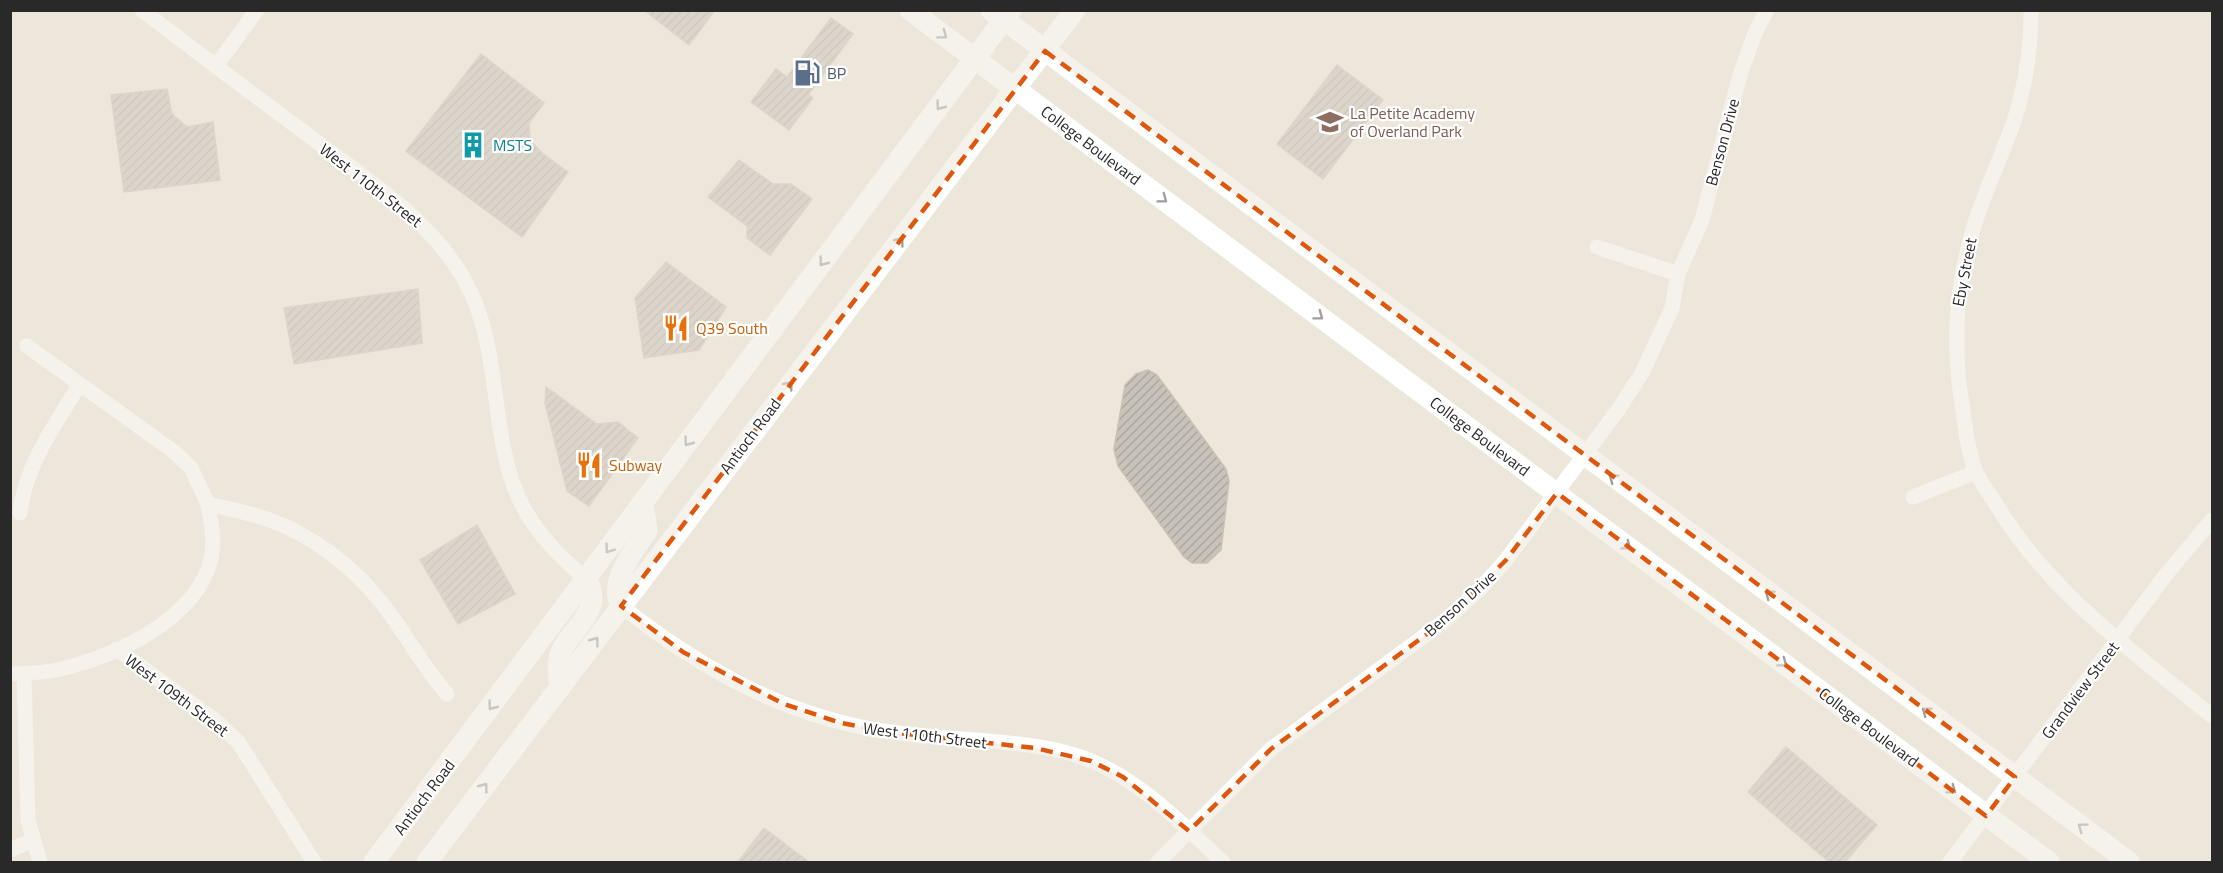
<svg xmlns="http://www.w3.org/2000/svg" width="2223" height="873" font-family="'Titillium Web',sans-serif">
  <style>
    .building { fill: url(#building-hatch); stroke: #c8c2b3; stroke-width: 1.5 }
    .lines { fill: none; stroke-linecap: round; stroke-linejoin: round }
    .minor { stroke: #fff; stroke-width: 15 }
    .secondary { stroke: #fff; stroke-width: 21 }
    .oneway { stroke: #9f9f9f }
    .marked { fill: none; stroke: #de570d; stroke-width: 4.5; stroke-dasharray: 12 8; stroke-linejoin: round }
    .labels { text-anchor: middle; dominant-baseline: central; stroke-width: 4.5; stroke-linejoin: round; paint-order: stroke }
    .service-label { font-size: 16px; fill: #4e5e75; stroke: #fff; text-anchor: start }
    .education-label { font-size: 16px; fill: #785e54; stroke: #fff; text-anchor: start }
    .street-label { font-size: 16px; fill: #292929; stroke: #fff }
    .culture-label { font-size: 16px; fill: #0d838f; stroke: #fff; text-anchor: start }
    .food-label { font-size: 16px; fill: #c56008; stroke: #fff; text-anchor: start }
  </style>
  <defs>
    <pattern id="building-hatch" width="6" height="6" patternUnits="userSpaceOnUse" patternTransform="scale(1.5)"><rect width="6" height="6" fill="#c8c2ba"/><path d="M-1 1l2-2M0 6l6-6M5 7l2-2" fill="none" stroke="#aca7a0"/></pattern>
  </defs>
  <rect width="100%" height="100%" fill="#ede6da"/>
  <!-- building -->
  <g class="building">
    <polygon points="644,10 715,10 689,45"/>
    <polygon points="831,18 853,34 808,95 813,98 789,130 751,102 776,69 787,77"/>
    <polygon points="481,54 544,103 529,123 530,140 543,154 568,172 522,237 406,151"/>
    <polygon points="1337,65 1383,100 1323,179 1277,144"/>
    <polygon points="167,89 172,114 187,127 213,122 220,180 124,192 111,95"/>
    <polygon points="739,160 773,184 791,184 812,199 770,255 747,238 747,226 708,197"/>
    <polygon points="666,262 726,307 699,350 644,358 635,298"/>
    <polygon points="418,289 422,343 294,364 284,308"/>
    <polygon points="1148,370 1157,375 1226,469 1229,481 1221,550 1207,563 1192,563 1184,557 1118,466 1114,449 1125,385 1136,374"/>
    <polygon points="546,387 597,424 618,422 638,438 589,506 567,491 545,403"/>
    <polygon points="477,525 515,594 458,624 420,560"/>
    <polygon points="1786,747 1877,825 1845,862 1829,862 1748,792"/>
    <polygon points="764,828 809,862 738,862"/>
  </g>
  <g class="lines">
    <!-- minor -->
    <g class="minor">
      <path d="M142 10C198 53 255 96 312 138 367 180 428 217 464 279 500 342 490 417 513 484 527 524 555 553 587 580"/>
      <path d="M2031 10C2031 47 2026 83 2015 118 2002 157 1983 193 1972 233 1957 286 1953 335 1960 390 1964 416 1966 445 1975 470 1981 483 1991 496 1999 509 2053 596 2134 652 2212 716"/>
      <polyline points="216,66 257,10"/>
      <polyline points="1597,247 1678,274"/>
      <path d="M27 346 173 451 191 468 208 504C229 509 250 513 270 520 311 535 354 567 380 601 405 631 421 665 447 694"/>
      <polyline points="1913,497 1976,472"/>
      <path d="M20 513C25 465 55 426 79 385"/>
      <path d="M621 606C705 672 790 719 897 733 958 742 1039 738 1094 762 1144 784 1184 826 1223 862"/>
      <polyline points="117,649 215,720 239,743 314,862"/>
      <polyline points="24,673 28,820 40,862"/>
      <path d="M10 674C26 673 42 673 57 670 113 657 196 621 211 559 215 540 211 522 208 504"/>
      <polyline points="10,850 33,840"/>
      <polyline points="1158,862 1271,749 1446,620 1482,587 1506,560 1618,410 1642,373 1672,308 1678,274 1702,220 1740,75 1755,33 1767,10"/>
      <polyline points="1950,862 2168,572 2212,520"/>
    </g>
    <!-- secondary -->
    <g class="secondary">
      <polyline points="910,10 2049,862"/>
      <polyline points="991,10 2129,862"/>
      <path d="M621 606C608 582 634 550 647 531L643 502"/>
      <path d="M560 688C559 679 557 668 559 659 564 631 606 615 587 580"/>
      <polyline points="374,862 1011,10"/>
      <polyline points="427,862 1075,10"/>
    </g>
  </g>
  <!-- one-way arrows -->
  <defs><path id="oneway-chevron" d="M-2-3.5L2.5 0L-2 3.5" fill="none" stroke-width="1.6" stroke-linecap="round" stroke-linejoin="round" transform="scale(1.5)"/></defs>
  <g class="oneway">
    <use href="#oneway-chevron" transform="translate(943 35) rotate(37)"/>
    <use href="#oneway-chevron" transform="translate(940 106) rotate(127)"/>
    <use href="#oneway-chevron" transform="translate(1163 199) rotate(37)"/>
    <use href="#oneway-chevron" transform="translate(900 241) rotate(-53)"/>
    <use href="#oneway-chevron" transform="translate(823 262) rotate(127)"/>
    <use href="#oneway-chevron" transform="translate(1319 316) rotate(37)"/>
    <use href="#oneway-chevron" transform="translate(789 385) rotate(-52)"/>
    <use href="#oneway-chevron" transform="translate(688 442) rotate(127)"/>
    <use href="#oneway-chevron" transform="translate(1613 478) rotate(-143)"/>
    <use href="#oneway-chevron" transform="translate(1627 546) rotate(37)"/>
    <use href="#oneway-chevron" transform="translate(609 549) rotate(126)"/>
    <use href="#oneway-chevron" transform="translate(1769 594) rotate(-143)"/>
    <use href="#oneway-chevron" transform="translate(595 641) rotate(-53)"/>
    <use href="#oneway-chevron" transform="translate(1783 663) rotate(37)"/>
    <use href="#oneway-chevron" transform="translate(492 706) rotate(127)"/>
    <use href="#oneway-chevron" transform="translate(1926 711) rotate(-143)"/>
    <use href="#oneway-chevron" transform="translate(484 787) rotate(-53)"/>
    <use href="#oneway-chevron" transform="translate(1952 790) rotate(37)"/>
    <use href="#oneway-chevron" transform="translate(2082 827) rotate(-143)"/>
  </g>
  <!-- marked area -->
  <path d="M0 0H2223V873H0ZM1045 51 2015 777 1986 816 1557 493 1506 560 1446 620 1271 749 1189 831 1123 777 1091 761 1035 748 897 733 841 723 784 704 683 652 621 606Z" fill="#ede6da" fill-opacity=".55" fill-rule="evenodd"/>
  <path class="marked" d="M1045 51 2015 777 1986 816 1557 493 1506 560 1446 620 1271 749 1189 831 1123 777 1091 761 1035 748 897 733 841 723 784 704 683 652 621 606Z"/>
  <!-- icons -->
  <defs>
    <g id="fuel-bare" transform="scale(2.07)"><path d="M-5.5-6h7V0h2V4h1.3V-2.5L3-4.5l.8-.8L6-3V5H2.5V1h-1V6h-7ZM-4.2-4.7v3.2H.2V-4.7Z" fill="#5c6f8a" stroke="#fff" stroke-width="2.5" paint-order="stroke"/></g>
    <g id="school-bare" transform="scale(2.07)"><path d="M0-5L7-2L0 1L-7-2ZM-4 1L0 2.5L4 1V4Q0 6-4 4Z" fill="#8d6e63" stroke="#fff" stroke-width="2.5" paint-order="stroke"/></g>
    <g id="building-bare" transform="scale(2.07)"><path d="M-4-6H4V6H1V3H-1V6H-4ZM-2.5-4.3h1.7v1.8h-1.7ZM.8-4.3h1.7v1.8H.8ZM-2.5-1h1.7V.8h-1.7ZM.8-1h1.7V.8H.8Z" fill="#0f9aa8" stroke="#fff" stroke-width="2.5" paint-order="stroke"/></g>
    <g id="restaurant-bare" transform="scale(2.07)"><path d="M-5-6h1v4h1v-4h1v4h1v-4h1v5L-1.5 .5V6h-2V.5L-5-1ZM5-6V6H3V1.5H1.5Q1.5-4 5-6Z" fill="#e8710a" stroke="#fff" stroke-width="2.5" paint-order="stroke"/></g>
  </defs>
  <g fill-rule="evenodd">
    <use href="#fuel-bare" x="807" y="73"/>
    <use href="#school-bare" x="1330" y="122"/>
    <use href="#building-bare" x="473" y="145"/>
    <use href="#restaurant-bare" x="676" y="328"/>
    <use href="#restaurant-bare" x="589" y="465"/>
  </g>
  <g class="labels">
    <!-- service labels -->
    <g class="service-label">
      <text x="827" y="73">BP</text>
    </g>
    <!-- education labels -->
    <g class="education-label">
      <text x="1350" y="113">La Petite Academy<tspan x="1350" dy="18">of Overland Park</tspan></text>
    </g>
    <!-- street labels -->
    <g class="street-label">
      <text transform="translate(1722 142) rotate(-75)">Benson Drive</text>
      <text transform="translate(1091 145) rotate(37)">College Boulevard</text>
      <text transform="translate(371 185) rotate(38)">West 110th Street</text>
      <text transform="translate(1964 272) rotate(-79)">Eby Street</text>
      <text transform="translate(750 436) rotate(-53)">Antioch Road</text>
      <text transform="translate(1480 436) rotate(37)">College Boulevard</text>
      <text transform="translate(1460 603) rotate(-42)">Benson Drive</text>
      <text transform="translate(2080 690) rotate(-53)">Grandview Street</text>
      <text transform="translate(177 695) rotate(37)">West 109th Street</text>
      <text transform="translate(1869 727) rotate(37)">College Boulevard</text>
      <text transform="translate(925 735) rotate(7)">West 110th Street</text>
      <text transform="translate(424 797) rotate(-53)">Antioch Road</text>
    </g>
    <!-- culture labels -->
    <g class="culture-label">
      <text x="493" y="145">MSTS</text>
    </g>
    <!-- food labels -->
    <g class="food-label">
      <text x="696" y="328">Q39 South</text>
      <text x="609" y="465">Subway</text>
    </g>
  </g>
  <!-- border -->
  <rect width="2223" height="873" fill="none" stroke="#292929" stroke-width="24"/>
</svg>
